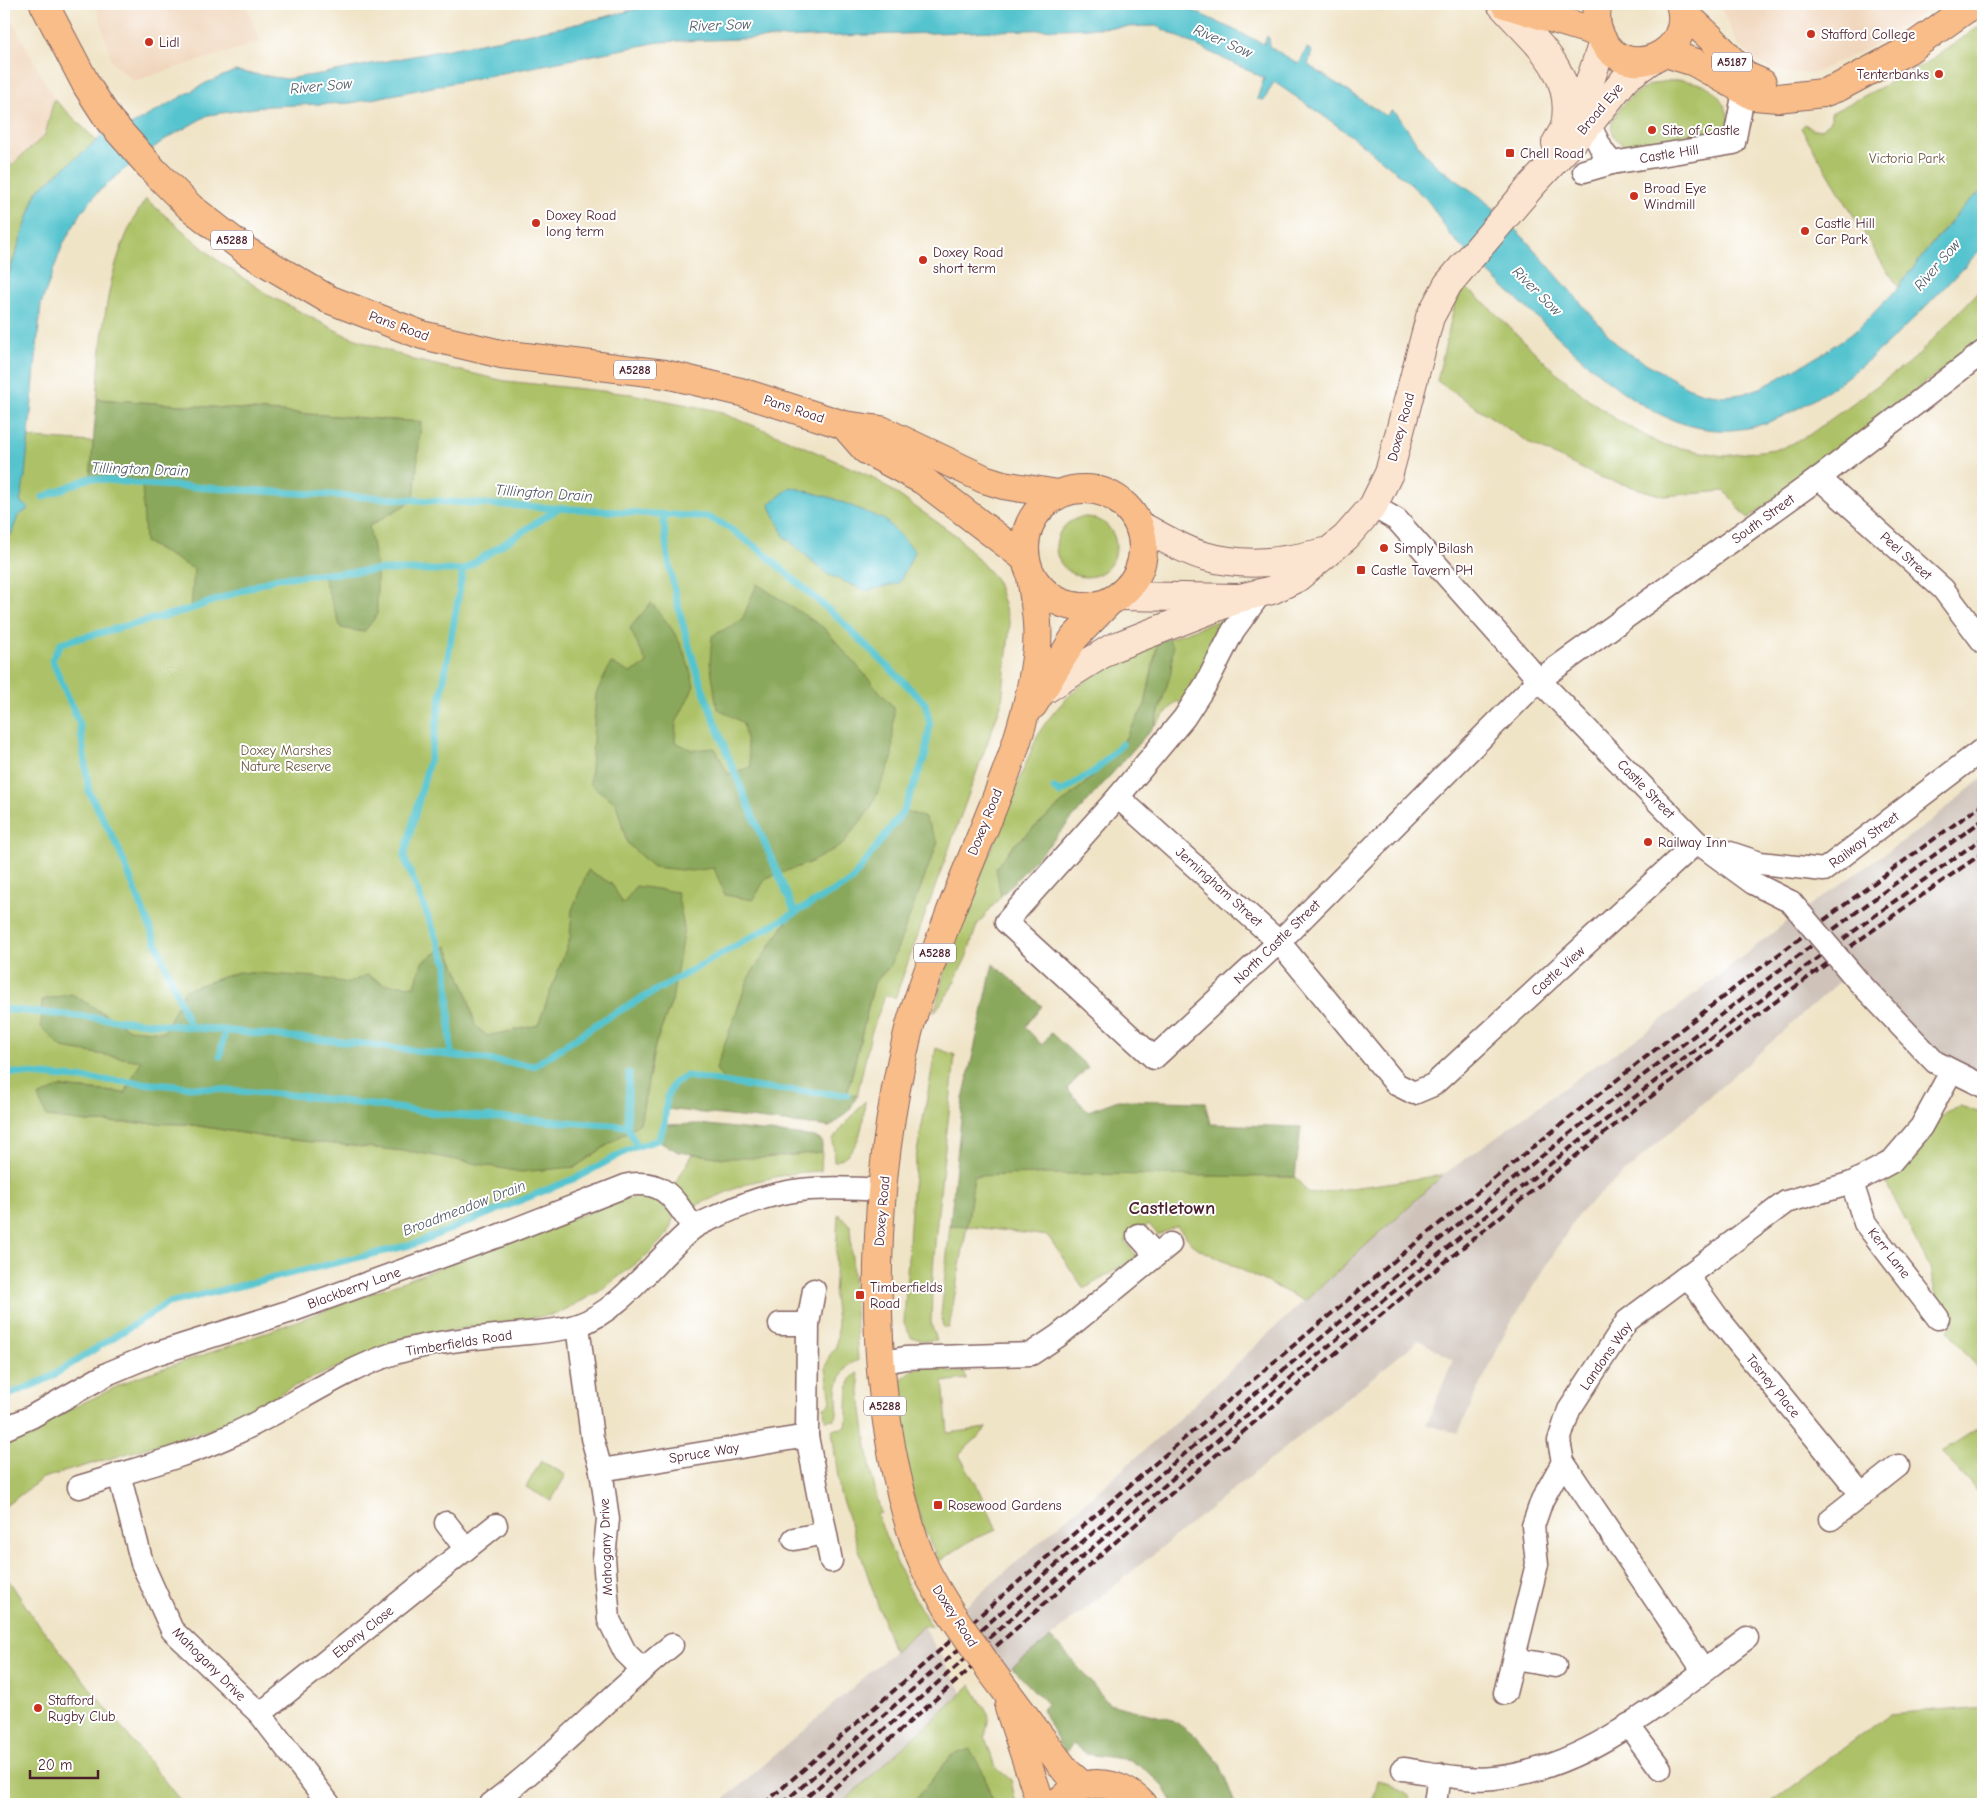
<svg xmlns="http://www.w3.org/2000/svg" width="1987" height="1808" font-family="'Comic Neue',sans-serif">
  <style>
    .built { fill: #f0d6bc }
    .industrial { fill: #cec2b9 }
    .green { fill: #adc267; stroke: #7c7049; fill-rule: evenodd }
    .forest { fill: #8aa85c; stroke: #6a6444 }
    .water { fill: #57c4cf; stroke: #50727d }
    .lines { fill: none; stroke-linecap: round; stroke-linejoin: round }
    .stream { stroke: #57c4cf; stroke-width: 7 }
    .street-casing { stroke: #846462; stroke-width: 25 }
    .secondary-casing { stroke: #846462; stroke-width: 30 }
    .primary-casing { stroke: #846462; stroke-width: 30 }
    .highway-casing { stroke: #846462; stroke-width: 30 }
    .street { stroke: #fff; stroke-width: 22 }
    .secondary { stroke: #fce5d0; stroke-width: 28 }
    .primary { stroke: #f8bd89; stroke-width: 28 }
    .highway { stroke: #f8bd89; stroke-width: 28 }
    .rail { stroke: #4a1f2b; stroke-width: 4; stroke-dasharray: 8 4; stroke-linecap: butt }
    .street-bridge-casing { stroke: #846462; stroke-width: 25; stroke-linecap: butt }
    .primary-bridge-casing { stroke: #846462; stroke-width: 30; stroke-linecap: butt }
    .street-bridge { stroke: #fff; stroke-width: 22 }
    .primary-bridge { stroke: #f8bd89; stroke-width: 28 }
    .poi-dot { fill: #c8321e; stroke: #fff; stroke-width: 2 }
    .labels { text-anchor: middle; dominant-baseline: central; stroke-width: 4; stroke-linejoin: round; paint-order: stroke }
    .shield { fill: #fff; stroke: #80626b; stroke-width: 1 }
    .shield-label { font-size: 12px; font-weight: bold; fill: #4a1f2b }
    .poi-label { font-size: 14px; fill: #4a1f2b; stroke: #fff; text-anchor: start }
    .street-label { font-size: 14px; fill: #4a1f2b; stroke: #fff }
    .park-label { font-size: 14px; fill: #6d5840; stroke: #fff }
    .water-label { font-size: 15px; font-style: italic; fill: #4f5964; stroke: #fff }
    .district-label { font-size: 19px; font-weight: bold; fill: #4a1f2b; stroke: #fff }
  </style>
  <rect width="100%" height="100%" fill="#fff"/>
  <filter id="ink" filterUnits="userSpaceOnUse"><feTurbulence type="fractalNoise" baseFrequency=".02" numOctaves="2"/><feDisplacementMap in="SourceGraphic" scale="10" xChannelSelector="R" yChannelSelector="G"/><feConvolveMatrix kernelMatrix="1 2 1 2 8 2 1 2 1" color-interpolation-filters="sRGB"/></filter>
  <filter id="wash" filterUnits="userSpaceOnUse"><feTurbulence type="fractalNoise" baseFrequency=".0096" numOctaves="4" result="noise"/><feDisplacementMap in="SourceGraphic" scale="20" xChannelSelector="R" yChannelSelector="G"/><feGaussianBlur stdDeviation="1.12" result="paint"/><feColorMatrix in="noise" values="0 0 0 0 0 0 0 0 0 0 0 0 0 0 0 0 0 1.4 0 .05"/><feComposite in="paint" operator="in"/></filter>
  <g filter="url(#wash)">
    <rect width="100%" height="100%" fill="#f0e4c7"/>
    <!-- built -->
    <g class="built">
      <polygon points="96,4 246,4 260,42 134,81 112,62"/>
      <polygon points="1719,4 1938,4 1870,47 1815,73 1792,73 1770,69 1752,58 1738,44"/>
      <polygon points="4,6 54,99 45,135 4,172"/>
    </g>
    <!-- industrial -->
    <g class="industrial">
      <polygon points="1983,777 1983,1086 1951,1072 1856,967 1579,1213 1506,1331 1458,1433 1426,1425 1453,1360 1419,1340 1006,1673 965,1607 1163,1434 1271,1331 1443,1175 1590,1069 1643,1035 1785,923 1930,822"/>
      <polygon points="923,1626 961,1690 961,1696 841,1804 719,1804"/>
    </g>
    <!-- green -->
    <g class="green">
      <path d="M1983 24V190C1950 217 1925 253 1899 287L1883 265 1801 128 1805 124 1813 130 1822 129 1831 121V113L1922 66Z"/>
      <path d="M1682 80C1691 82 1703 83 1711 89 1722 97 1739 125 1720 133 1711 137 1700 135 1690 138 1675 142 1654 151 1638 150 1631 149 1626 147 1621 143 1595 124 1630 95 1648 86 1658 81 1671 81 1682 80Z"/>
      <polygon points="54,99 97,141 37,191 7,279 4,304 4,172 45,135"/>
      <path d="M146 199 218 261 270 296 345 335 414 360 505 381 631 394 714 410 780 436 874 478 957 536 996 579 1010 624 1002 702 895 998 885 995 871 1034 857 1096 847 1095 874 983 891 965 904 810 850 882 791 915 749 977 716 1069 726 1082 686 1076 667 1097 664 1125 658 1140 632 1148 578 1177 414 1244 168 1303 47 1379 4 1397V436L93 442 414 500 420 422 97 399C102 331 106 257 146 199ZM672 1001 655 1045 640 1123 575 1167 272 1138 187 1124 86 1122 60 1087 126 1093 603 1020Z"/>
      <polygon points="1465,287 1486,304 1548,365 1583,395 1617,420 1660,444 1724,456 1782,448 1809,435 1914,359 1983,287 1983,338 1748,519 1725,491 1663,496 1599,477 1531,444 1437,381 1455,303"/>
      <circle cx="1086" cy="547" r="30"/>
      <polygon points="1226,618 1230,618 1183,704 1177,701 1154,726 1163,701 1168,639"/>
      <path d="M1158 641 1145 705 1122 744 1089 780 1013 846 997 868 1001 896 977 925 966 958 949 992 934 1013 949 953 1037 736C1052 710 1085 677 1113 662 1127 654 1143 648 1158 641Z"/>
      <path d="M936 1048 955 1055C947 1144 932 1234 931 1324L937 1340 924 1341 911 1337 904 1323 912 1194 917 1152Z"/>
      <path d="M865 1101C863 1127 860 1153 834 1162L833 1139Z"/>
      <path d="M1961 1106 1983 1114V1374L1948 1330 1954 1323 1935 1292 1930 1268 1886 1183C1894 1176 1902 1169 1909 1161 1926 1142 1934 1112 1961 1106Z"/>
      <path d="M822 1152 821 1171 794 1173 748 1183 697 1205 682 1198 674 1185 693 1154C737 1159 778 1156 822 1152Z"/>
      <polygon points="1043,1173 1295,1177 1309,1194 1443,1175 1305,1301 1195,1247 1177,1226 1158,1235 1149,1224 1125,1241 1137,1257 1084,1289 1048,1236 967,1226 949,1328 943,1327 941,1315 950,1225 967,1225 974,1176"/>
      <polygon points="651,1194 666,1205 674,1216 668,1234 646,1256 600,1291 557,1314 405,1338 290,1388 225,1425 43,1478 4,1507 4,1441 137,1377 227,1347 616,1202"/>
      <path d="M838 1214 850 1225 858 1361C852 1362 848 1365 845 1370 830 1391 842 1409 835 1419L825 1420 824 1407 829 1405 831 1401 826 1368 829 1356 836 1348 838 1329 834 1297Z"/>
      <path d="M946 1364 947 1372H965L966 1379 943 1382 948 1433 987 1428 959 1455 976 1484 997 1530 973 1539 939 1561 924 1529 912 1492 895 1396C902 1365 920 1368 946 1364Z"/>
      <path d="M858 1373C863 1420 868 1467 881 1513L877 1514C893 1556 907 1590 932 1626H923L894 1652 840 1494 832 1430 846 1427C849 1412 843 1378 858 1373Z"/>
      <polygon points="1983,1425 1983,1497 1941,1452"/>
      <polygon points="541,1461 566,1475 551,1501 526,1487"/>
      <polygon points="4,1573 33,1617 183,1804 4,1804"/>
      <polygon points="971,1685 989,1716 985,1737 995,1767 1011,1780 1016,1804 993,1804 983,1772 952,1755 912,1804 841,1804"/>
      <polygon points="1983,1706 1983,1804 1768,1804 1890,1714"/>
      <polygon points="1377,1780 1390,1783 1409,1796 1411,1804 1372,1804"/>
    </g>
    <!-- forest -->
    <g class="forest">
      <polygon points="97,399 421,422 414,500 369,526 377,570 377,615 364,632 341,628 322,574 277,578 191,609 194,569 145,542 142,484 90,478"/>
      <path d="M757 584 824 628 894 708 892 759 870 809 842 845 809 863 766 878 753 900 725 895 714 868 691 871 653 867 627 843 616 803 590 784 596 694 611 663 630 673 647 664 630 628 651 603C677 632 685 648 694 686L676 723 675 742 692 750 715 748 728 774 751 767 743 723 717 708 710 662 712 636 742 620Z"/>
      <polygon points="1168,639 1173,646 1171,673 1154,726 1049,845 1001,896 996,868 1013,846 1089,780 1122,744 1145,705 1158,641"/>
      <path d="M904 810 925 818 938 842 891 965 874 983 847 1094 857 1096 849 1111 830 1127 666 1109C670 1066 694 1078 725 1082L716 1069 749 977 791 915 850 882Z"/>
      <polygon points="588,870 612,884 623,904 636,886 677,892 684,928 672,1001 655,1045 640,1123 575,1167 521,1172 414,1152 272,1138 187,1124 86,1122 47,1117 38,1097 60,1087 125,1093 141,1061 62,1048 41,1027 42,1000 72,994 129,1029 164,1032 185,990 238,972 316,977 348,983 367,975 384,984 415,986 422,962 447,946 467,993 475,1025 487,1036 538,1025 570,938 572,910"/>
      <path d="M993 964 1042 1006 1025 1027 1042 1045 1051 1033 1088 1067 1067 1089 1088 1111 1118 1100 1205 1102 1210 1124 1301 1127 1295 1177C1188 1177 1081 1171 974 1176L967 1226 950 1225 963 1099Z"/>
      <polygon points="699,1124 815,1137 822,1141 822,1152 765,1158 724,1158 678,1152 658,1140 664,1125"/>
      <polygon points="1050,1638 1061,1647 1109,1704 1173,1720 1199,1739 1220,1764 1235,1804 1174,1804 1164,1787 1150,1773 1130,1760 1086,1754 1073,1744 1065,1753 1059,1744 1042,1709 1047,1704 1012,1668"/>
      <polygon points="970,1749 983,1772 993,1804 912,1804 952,1755"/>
    </g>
    <!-- water -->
    <g class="water">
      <path d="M657 4H1179L1264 44 1267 36 1269 38 1270 47 1299 64 1307 48 1312 51 1308 65 1386 116 1391 111 1397 114 1423 152 1438 167 1482 198 1525 239 1620 348 1687 387 1703 393 1725 396 1742 394 1763 387 1820 355 1858 329 1899 287 1930 246 1967 203 1983 190V247C1923 309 1863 378 1783 416 1685 463 1609 383 1543 323 1513 295 1482 268 1454 239 1442 227 1437 210 1425 198 1380 154 1326 117 1274 82L1264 100 1257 99 1264 78 1156 26 678 41 659 42 351 103 268 106 208 115 164 140 121 172 98 192 83 210 63 244 41 304 25 476 20 502 28 507V509L18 516 11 535 4 538V304L7 279 37 191 102 136 100 129 133 124 206 83 235 71 286 79 320 74 568 26Z"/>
      <polygon points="791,487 832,498 885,520 915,551 899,583 866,591 827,574 784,536 769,504"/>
    </g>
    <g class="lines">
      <!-- stream -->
      <g class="stream">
        <polyline points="43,497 90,478 142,484 707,517 723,524 760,550 838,618 925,703 930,724 925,754"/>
        <path d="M663 515C673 647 743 791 795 913"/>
        <polyline points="1054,788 1060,793 1096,770 1122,744"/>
        <polyline points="4,1009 364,1044 534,1066 603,1020 850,882 904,810 926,754"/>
        <polyline points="190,1027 117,845 89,792 80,725 52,660 61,643 191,609 277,578 377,570 463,570"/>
        <polyline points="451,1055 447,964 404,857 431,754 463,570 559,508"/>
        <polyline points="220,1056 225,1030"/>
        <polyline points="4,1072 301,1096 451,1115 627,1126 637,1146"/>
        <polyline points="627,1126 629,1073"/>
        <polyline points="4,1397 47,1379 168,1303 414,1244 578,1177 632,1148 658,1140 664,1125 667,1097 674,1083 686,1076 761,1088 847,1095"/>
      </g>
    </g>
  </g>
  <g filter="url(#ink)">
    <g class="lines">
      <!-- street casing -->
      <g class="street-casing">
        <g id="street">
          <polyline points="1589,124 1603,152 1612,163 1734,143 1744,91"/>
          <polyline points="1584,171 1612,163"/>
          <polyline points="1819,478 1943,589 1983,642"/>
          <polyline points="1373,506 1397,520 1539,680 1697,842 1753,883 1791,902"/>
          <polyline points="1260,594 1233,631 1206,684 1184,718 1118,797 1006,922 1154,1058 1279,942 1539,680 1819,478 1983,352"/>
          <polyline points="1118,797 1279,942 1396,1084 1414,1093 1433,1085 1697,842"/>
          <polyline points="1715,848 1760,863 1824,870 1983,749"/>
          <polyline points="1857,980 1935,1062 1983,1086"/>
          <polyline points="1852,1183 1865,1223 1938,1318"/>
          <polyline points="1138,1235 1156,1255"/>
          <polyline points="1687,1275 1718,1318 1862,1495"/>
          <polyline points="780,1324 808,1324"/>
          <polyline points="578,1325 592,1438 601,1470 608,1519 604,1558 609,1620 625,1652 642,1669"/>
          <polyline points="880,1363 905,1358 1031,1354 1058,1336 1170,1244"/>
          <path d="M4 1429 31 1417 109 1373 152 1355 291 1311 498 1236 628 1185C665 1179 674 1200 693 1227"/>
          <polyline points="807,1436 808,1324 814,1290"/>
          <polyline points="601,1470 807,1436 831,1561"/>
          <polyline points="119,1474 142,1563 172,1630 260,1714 329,1804"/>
          <path d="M79 1487C128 1471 178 1459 225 1438 283 1413 335 1373 395 1353 434 1341 477 1338 517 1334 537 1332 560 1331 578 1325 621 1311 658 1256 692 1229 701 1222 714 1218 724 1213 782 1186 820 1186 883 1190"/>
          <polyline points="1831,1519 1898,1466"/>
          <polyline points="446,1523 466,1549"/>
          <polyline points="794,1539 825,1533"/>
          <polyline points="1514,1659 1555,1666"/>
          <polyline points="1703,1670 1563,1462 1559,1441 1569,1410 1627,1321 1786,1202 1852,1183 1891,1162 1921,1127 1951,1072"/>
          <polyline points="1505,1693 1537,1564 1533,1526 1542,1500 1563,1462"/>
          <polyline points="260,1714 496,1525"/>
          <polyline points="1628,1725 1660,1768"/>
          <path d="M1403 1769C1432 1773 1464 1781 1494 1778 1592 1768 1670 1695 1747 1638"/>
          <path d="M491 1804C555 1756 609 1696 672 1645"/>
          <polyline points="1435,1804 1439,1774"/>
        </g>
      </g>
      <!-- secondary casing -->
      <g class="secondary-casing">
        <g id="secondary">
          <path d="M1501 4C1534 42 1576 70 1565 126"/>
          <polyline points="1556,143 1587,90 1603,42"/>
          <path d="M1139 525C1159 535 1182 550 1204 556 1248 568 1282 562 1325 552"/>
          <polyline points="1120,596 1240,598 1272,590 1297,578 1346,537 1373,506 1389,473 1430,317 1448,284 1533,184 1589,124 1626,78 1651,60"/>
          <polyline points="1041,692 1112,648 1230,602"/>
        </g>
      </g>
      <!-- primary casing -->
      <g class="primary-casing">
        <g id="primary">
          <polyline points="44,4 87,86 109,120 154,171 190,207 248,252 328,299 422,335 501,354 665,374 741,392 844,425 881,430 984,479 1003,485 1058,494"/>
          <polyline points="844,425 866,450 924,481 1025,558"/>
          <circle cx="1084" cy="548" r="59"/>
          <polyline points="1033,705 1074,638 1108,603"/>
          <path d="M949 1610C941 1596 932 1583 925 1568 915 1546 908 1521 902 1497 865 1353 873 1176 908 1033 918 993 935 955 949 916 980 832 1025 747 1036 657 1040 630 1035 603 1031 577"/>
          <polyline points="991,1671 1066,1771 1083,1786"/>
          <polyline points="1009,1708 1041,1804"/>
          <path d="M1057 1804C1080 1776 1119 1779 1142 1804"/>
        </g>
      </g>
      <!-- highway casing -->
      <g class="highway-casing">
        <g id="highway">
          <polyline points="1505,4 1599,33"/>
          <path d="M1598 4C1595 15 1595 26 1601 37 1623 85 1696 55 1680 4"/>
          <polyline points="1682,11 1711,38 1746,76 1762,83"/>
          <polyline points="1665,53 1694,62 1754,96 1778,98 1823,93 1839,87 1908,50 1973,4"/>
        </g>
      </g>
      <!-- street -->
      <use href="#street" class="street"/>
      <!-- secondary -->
      <use href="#secondary" class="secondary"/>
      <!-- primary -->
      <use href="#primary" class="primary"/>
      <!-- highway -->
      <use href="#highway" class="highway"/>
      <!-- rail -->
      <g class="rail">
        <path d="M764 1804C1160 1458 1554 1109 1983 804"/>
        <path d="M782 1804C1171 1463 1561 1121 1983 820"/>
        <path d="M799 1804C1117 1526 1433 1246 1772 992 1842 940 1911 888 1983 838"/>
        <path d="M816 1804C1193 1474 1569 1137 1983 853"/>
      </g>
      <!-- street-bridge casing -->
      <g class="street-bridge-casing">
        <polyline id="street-bridge" points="1791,902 1857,980"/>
      </g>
      <!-- primary-bridge casing -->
      <g class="primary-bridge-casing">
        <polyline id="primary-bridge" points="949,1610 991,1671"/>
      </g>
      <!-- street-bridge -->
      <use href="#street-bridge" class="street-bridge"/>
      <!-- primary-bridge -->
      <use href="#primary-bridge" class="primary-bridge"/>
    </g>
  </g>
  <!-- markers -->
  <g class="poi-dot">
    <circle cx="1811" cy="34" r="5"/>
    <circle cx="149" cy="42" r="5"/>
    <circle cx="1939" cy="74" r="5"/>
    <circle cx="1652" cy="130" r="5"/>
    <rect x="1505" y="148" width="10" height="10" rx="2.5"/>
    <circle cx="1634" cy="196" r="5"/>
    <circle cx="536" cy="223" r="5"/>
    <circle cx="1805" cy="231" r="5"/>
    <circle cx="923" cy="260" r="5"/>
    <circle cx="1384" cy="548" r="5"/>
    <rect x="1356" y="565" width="10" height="10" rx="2.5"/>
    <circle cx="1648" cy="842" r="5"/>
    <rect x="855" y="1290" width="10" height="10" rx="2.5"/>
    <rect x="933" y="1500" width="10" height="10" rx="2.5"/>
    <circle cx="38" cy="1708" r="5"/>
  </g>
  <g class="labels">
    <!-- shield labels -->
    <g class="shield">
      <rect x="1712" y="52.5" width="40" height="19" rx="4"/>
      <rect x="211" y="230.5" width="42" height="19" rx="4"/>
      <rect x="614" y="360.5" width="42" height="19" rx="4"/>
      <rect x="914" y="943.5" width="42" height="19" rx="4"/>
      <rect x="864" y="1396.5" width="42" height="19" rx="4"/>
    </g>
    <g class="shield-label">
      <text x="1732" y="62">A5187</text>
      <text x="232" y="240">A5288</text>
      <text x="635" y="370">A5288</text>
      <text x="935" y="953">A5288</text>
      <text x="885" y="1406">A5288</text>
    </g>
    <!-- poi labels -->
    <g class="poi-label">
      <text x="1821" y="34">Stafford College</text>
      <text x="159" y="42">Lidl</text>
      <text x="1929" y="74" text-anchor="end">Tenterbanks</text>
      <text x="1662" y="130">Site of Castle</text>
      <text x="1520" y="153">Chell Road</text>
      <text x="1644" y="188">Broad Eye<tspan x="1644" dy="16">Windmill</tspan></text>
      <text x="546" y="215">Doxey Road<tspan x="546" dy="16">long term</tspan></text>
      <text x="1815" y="223">Castle Hill<tspan x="1815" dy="16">Car Park</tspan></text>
      <text x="933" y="252">Doxey Road<tspan x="933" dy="16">short term</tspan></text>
      <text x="1394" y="548">Simply Bilash</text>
      <text x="1371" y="570">Castle Tavern PH</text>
      <text x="1658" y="842">Railway Inn</text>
      <text x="870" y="1287">Timberfields<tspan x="870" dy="16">Road</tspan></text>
      <text x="948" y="1505">Rosewood Gardens</text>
      <text x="48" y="1700">Stafford<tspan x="48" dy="16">Rugby Club</tspan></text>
    </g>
    <!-- street labels -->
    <g class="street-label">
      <text transform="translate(1600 109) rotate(-50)">Broad Eye</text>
      <text transform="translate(1669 154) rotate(-9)">Castle Hill</text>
      <text transform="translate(399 326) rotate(20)">Pans Road</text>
      <text transform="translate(794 409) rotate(18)">Pans Road</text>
      <text transform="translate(1401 427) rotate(-75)">Doxey Road</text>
      <text transform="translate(1763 519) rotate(-36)">South Street</text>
      <text transform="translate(1906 556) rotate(42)">Peel Street</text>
      <text transform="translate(1646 789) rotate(46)">Castle Street</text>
      <text transform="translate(985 822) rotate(-68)">Doxey Road</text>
      <text transform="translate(1864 840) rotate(-37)">Railway Street</text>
      <text transform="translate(1219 887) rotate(42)">Jerningham Street</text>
      <text transform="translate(1277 942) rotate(-44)">North Castle Street</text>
      <text transform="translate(1558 971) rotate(-42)">Castle View</text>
      <text transform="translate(882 1211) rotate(-85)">Doxey Road</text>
      <text transform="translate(1889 1253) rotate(52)">Kerr Lane</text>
      <text transform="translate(354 1288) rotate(-20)">Blackberry Lane</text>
      <text transform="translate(459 1343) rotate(-9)">Timberfields Road</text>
      <text transform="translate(1606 1356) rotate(-55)">Landons Way</text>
      <text transform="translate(1773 1386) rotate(51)">Tosney Place</text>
      <text transform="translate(704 1453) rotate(-9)">Spruce Way</text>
      <text transform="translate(606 1547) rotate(-92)">Mahogany Drive</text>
      <text transform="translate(955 1616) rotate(57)">Doxey Road</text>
      <text transform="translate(363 1632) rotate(-39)">Ebony Close</text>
      <text transform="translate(209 1664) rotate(45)">Mahogany Drive</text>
    </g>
    <!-- park labels -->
    <g class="park-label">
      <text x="1907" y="158">Victoria Park</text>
      <text x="286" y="750">Doxey Marshes<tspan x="286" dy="16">Nature Reserve</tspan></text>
    </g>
    <!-- water labels -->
    <g class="water-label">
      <text transform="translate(720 25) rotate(-2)">River Sow</text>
      <text transform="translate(1223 41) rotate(24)">River Sow</text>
      <text transform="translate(321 86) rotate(-5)">River Sow</text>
      <text transform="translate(1937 265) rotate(-49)">River Sow</text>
      <text transform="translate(1537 291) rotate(45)">River Sow</text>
      <text transform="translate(140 469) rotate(2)">Tillington Drain</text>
      <text transform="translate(544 493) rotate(4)">Tillington Drain</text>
      <text transform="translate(464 1208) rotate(-21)">Broadmeadow Drain</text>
    </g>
    <!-- district labels -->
    <g class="district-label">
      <text x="1172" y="1208">Castletown</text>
    </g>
  </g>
  <!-- margin -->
  <rect width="1987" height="1808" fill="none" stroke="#fff" stroke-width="20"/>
  <!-- scale -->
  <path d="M30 1770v8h68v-8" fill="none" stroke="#4a1f2b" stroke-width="2.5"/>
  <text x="38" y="1770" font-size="15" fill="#4a1f2b" stroke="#ffffff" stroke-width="4" paint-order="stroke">20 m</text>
</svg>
